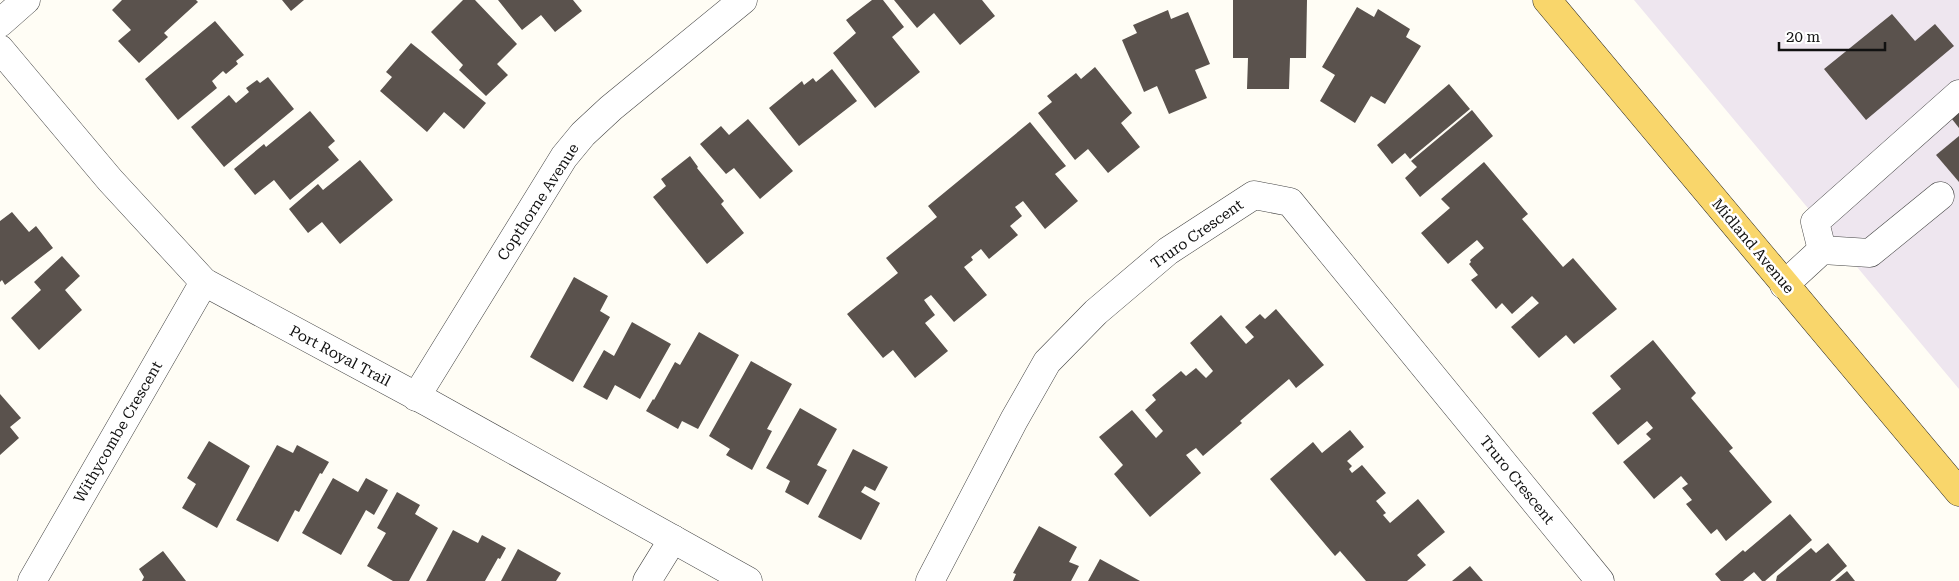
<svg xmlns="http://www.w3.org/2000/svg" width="1959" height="581" font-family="'Roboto Serif',serif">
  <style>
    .industrial { fill: #eee6ef }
    .building { fill: #5a524d }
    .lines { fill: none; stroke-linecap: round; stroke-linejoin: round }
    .minor-casing { stroke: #444; stroke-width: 29 }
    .major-casing { stroke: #222; stroke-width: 29 }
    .minor { stroke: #fff; stroke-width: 28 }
    .major { stroke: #f9d66b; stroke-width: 28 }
    .labels { text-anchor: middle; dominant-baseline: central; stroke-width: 5; stroke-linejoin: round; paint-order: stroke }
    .street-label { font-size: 15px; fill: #111; stroke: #fff }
  </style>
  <rect width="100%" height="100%" fill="#fffdf5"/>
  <!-- industrial -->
  <polygon class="industrial" points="1634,0 1959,0 1959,389"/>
  <!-- building -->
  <g class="building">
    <polygon points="122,0 196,0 198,2 164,33 168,37 139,63 118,41 131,30 112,10"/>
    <polygon points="282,0 304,0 291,11"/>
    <polygon points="463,0 475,0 517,44 497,64 508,75 486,96 459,70 463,65 431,32"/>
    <polygon points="498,0 573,0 582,11 555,32 541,15 522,30"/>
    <polygon points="872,0 883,0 904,27 892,37 920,72 875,108 833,53 856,33 846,20"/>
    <polygon points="894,0 982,0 995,16 960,45 934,13 917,28"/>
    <polygon points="1233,0 1307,0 1306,58 1290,58 1289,89 1247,89 1248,58 1233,58"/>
    <polygon points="1357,7 1374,17 1378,9 1410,29 1406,37 1421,46 1385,104 1371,96 1355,123 1320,101 1335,75 1322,67"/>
    <polygon points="1168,10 1171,19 1188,12 1210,64 1195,70 1207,98 1169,114 1157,86 1144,92 1122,40 1137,33 1133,25"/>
    <polygon points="1892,14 1915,41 1935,24 1954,46 1866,120 1824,69"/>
    <polygon points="215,21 244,55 236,61 238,64 226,74 223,71 212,81 217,88 178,120 145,79"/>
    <polygon points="411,43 486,103 464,129 444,112 427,132 380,91 392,77 386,72"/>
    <polygon points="1095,67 1132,113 1121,123 1140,147 1108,173 1088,149 1075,160 1038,113 1052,102 1047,96 1076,73 1081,79"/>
    <polygon points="832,69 857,101 799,146 769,108 802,81 804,85 813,78 816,82"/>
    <polygon points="268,77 294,109 224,167 191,127 229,95 236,103 249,92 246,88 257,80 260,83"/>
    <polygon points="1449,84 1470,109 1410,159 1405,153 1392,164 1377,145"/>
    <polygon points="1959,104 1959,128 1948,114"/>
    <polygon points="1472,110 1493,136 1420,197 1405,178 1417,167 1411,161"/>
    <polygon points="310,111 335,141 328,147 339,160 290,200 274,180 255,195 234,169 264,144 266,147"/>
    <polygon points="748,119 793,171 760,199 734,168 726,174 700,144 721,126 729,135"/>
    <polygon points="1030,122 1066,166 1055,174 1078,201 1045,229 1023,201 1015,207 1022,216 1010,226 1018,235 989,259 981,249 971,257 973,260 964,267 987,295 954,322 931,295 924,300 935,315 925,323 948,351 915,378 893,350 883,358 847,314 898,273 886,258 937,217 928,206"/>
    <polygon points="1959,136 1959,182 1936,155"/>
    <polygon points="690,156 698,167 697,168 724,201 721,204 744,233 707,264 653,197 666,186 661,179"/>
    <polygon points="360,160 393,200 340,244 322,222 308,233 289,209 318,184 323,190"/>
    <polygon points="1484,162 1528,214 1522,219 1563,267 1573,258 1617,309 1574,344 1566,335 1539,358 1511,327 1539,303 1532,296 1512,314 1502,303 1496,309 1471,280 1478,275 1469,264 1471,262 1470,260 1484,248 1477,240 1448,264 1421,233 1450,208 1441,199"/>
    <polygon points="12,212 29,232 36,226 53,248 5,285 2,280 0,282 0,221"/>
    <polygon points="62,256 80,276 65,290 82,310 39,350 11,318 41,290 34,282"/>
    <polygon points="574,277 608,296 600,311 610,317 573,382 530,357"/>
    <polygon points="1276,309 1324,365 1296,388 1289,379 1240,421 1242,423 1203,456 1196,448 1186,455 1201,473 1150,517 1114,474 1123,465 1099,437 1132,410 1156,438 1163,431 1145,410 1156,400 1152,395 1181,371 1186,376 1196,368 1206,378 1213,371 1190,343 1221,315 1246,344 1254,337 1245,327 1260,314 1265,319"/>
    <polygon points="632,322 671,344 640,399 615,385 607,400 583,387 604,350 614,356"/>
    <polygon points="699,332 739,355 698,429 682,421 678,429 646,411 653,399 654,400 675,362 680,365"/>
    <polygon points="1653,340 1696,393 1691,398 1733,448 1729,451 1772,502 1726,541 1717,529 1711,534 1686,504 1692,500 1682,488 1688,484 1681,476 1654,499 1623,462 1651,439 1646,434 1653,428 1647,421 1618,445 1592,413 1621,389 1610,376"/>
    <polygon points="751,361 792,384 767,429 772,431 752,470 726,455 730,449 709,436"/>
    <polygon points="0,394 21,418 10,427 19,438 0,455"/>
    <polygon points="800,408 837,429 817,465 827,470 808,505 785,492 790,481 766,468"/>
    <polygon points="1350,430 1364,447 1347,461 1352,466 1349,469 1352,473 1362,465 1386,493 1376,501 1386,513 1383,515 1390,523 1418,499 1445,532 1417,555 1426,565 1407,581 1366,581 1340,551 1335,556 1270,479 1313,442 1322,453"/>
    <polygon points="209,441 250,466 217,528 182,508 196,484 187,478"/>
    <polygon points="277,445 293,453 297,445 329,462 322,474 320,473 299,512 295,510 278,542 236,520"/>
    <polygon points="853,449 888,467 875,491 865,486 861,492 880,503 861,540 818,517"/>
    <polygon points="333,478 358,492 366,478 388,490 374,515 366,510 341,555 302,533"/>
    <polygon points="397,492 420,505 415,514 438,528 409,581 393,581 367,566 386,533 377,528"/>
    <polygon points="1790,514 1812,540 1765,581 1762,581 1754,572 1743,581 1721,581 1715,574 1743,550 1745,552"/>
    <polygon points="1039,526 1077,547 1069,562 1079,566 1071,581 1013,581 1016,574 1013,573"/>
    <polygon points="453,530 478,543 482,535 506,548 500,559 498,558 485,581 426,581"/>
    <polygon points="1828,543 1847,566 1830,581 1776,581 1777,576 1811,548 1816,553"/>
    <polygon points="518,549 561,573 556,581 501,581"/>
    <polygon points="163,551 186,581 142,581 144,577 139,569"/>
    <polygon points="1100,559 1140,581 1088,581"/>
    <polygon points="1470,566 1483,581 1452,581"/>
    <polygon points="1847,571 1855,581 1835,581"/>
  </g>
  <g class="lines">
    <!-- minor casing -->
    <g class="minor-casing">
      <g id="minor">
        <polyline points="0,23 26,0"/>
        <polyline points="0,49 110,180 204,282 429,403 748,581"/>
        <polyline points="1822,250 1815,222 1959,94"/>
        <polyline points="1784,285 1822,250 1870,253 1940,196"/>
        <polyline points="416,397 564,157 583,134 611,108 743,0"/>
        <polyline points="32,581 204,282"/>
        <polyline points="647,581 673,539"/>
        <polyline points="930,581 1014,420 1047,362 1096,312 1168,251 1254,195 1290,202 1600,581"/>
      </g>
    </g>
    <!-- major casing -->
    <g class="major-casing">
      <polyline id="major" points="1547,0 1959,492"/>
    </g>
    <!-- minor -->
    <use href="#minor" class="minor"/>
    <!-- major -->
    <use href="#major" class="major"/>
  </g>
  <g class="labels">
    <!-- street labels -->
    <g class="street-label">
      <text transform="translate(538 202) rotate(-57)">Copthorne Avenue</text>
      <text transform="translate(1197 234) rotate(-35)">Truro Crescent</text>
      <text transform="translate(1753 246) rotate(50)">Midland Avenue</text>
      <text transform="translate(340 356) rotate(28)">Port Royal Trail</text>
      <text transform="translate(118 432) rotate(-60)">Withycombe Crescent</text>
      <text transform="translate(1517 480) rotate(51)">Truro Crescent</text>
    </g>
  </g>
  <!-- scale -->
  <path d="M1779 42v8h106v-8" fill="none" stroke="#111111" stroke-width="2.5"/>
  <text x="1786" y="42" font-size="15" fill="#111111" stroke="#ffffff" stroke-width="4" paint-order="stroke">20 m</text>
</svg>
